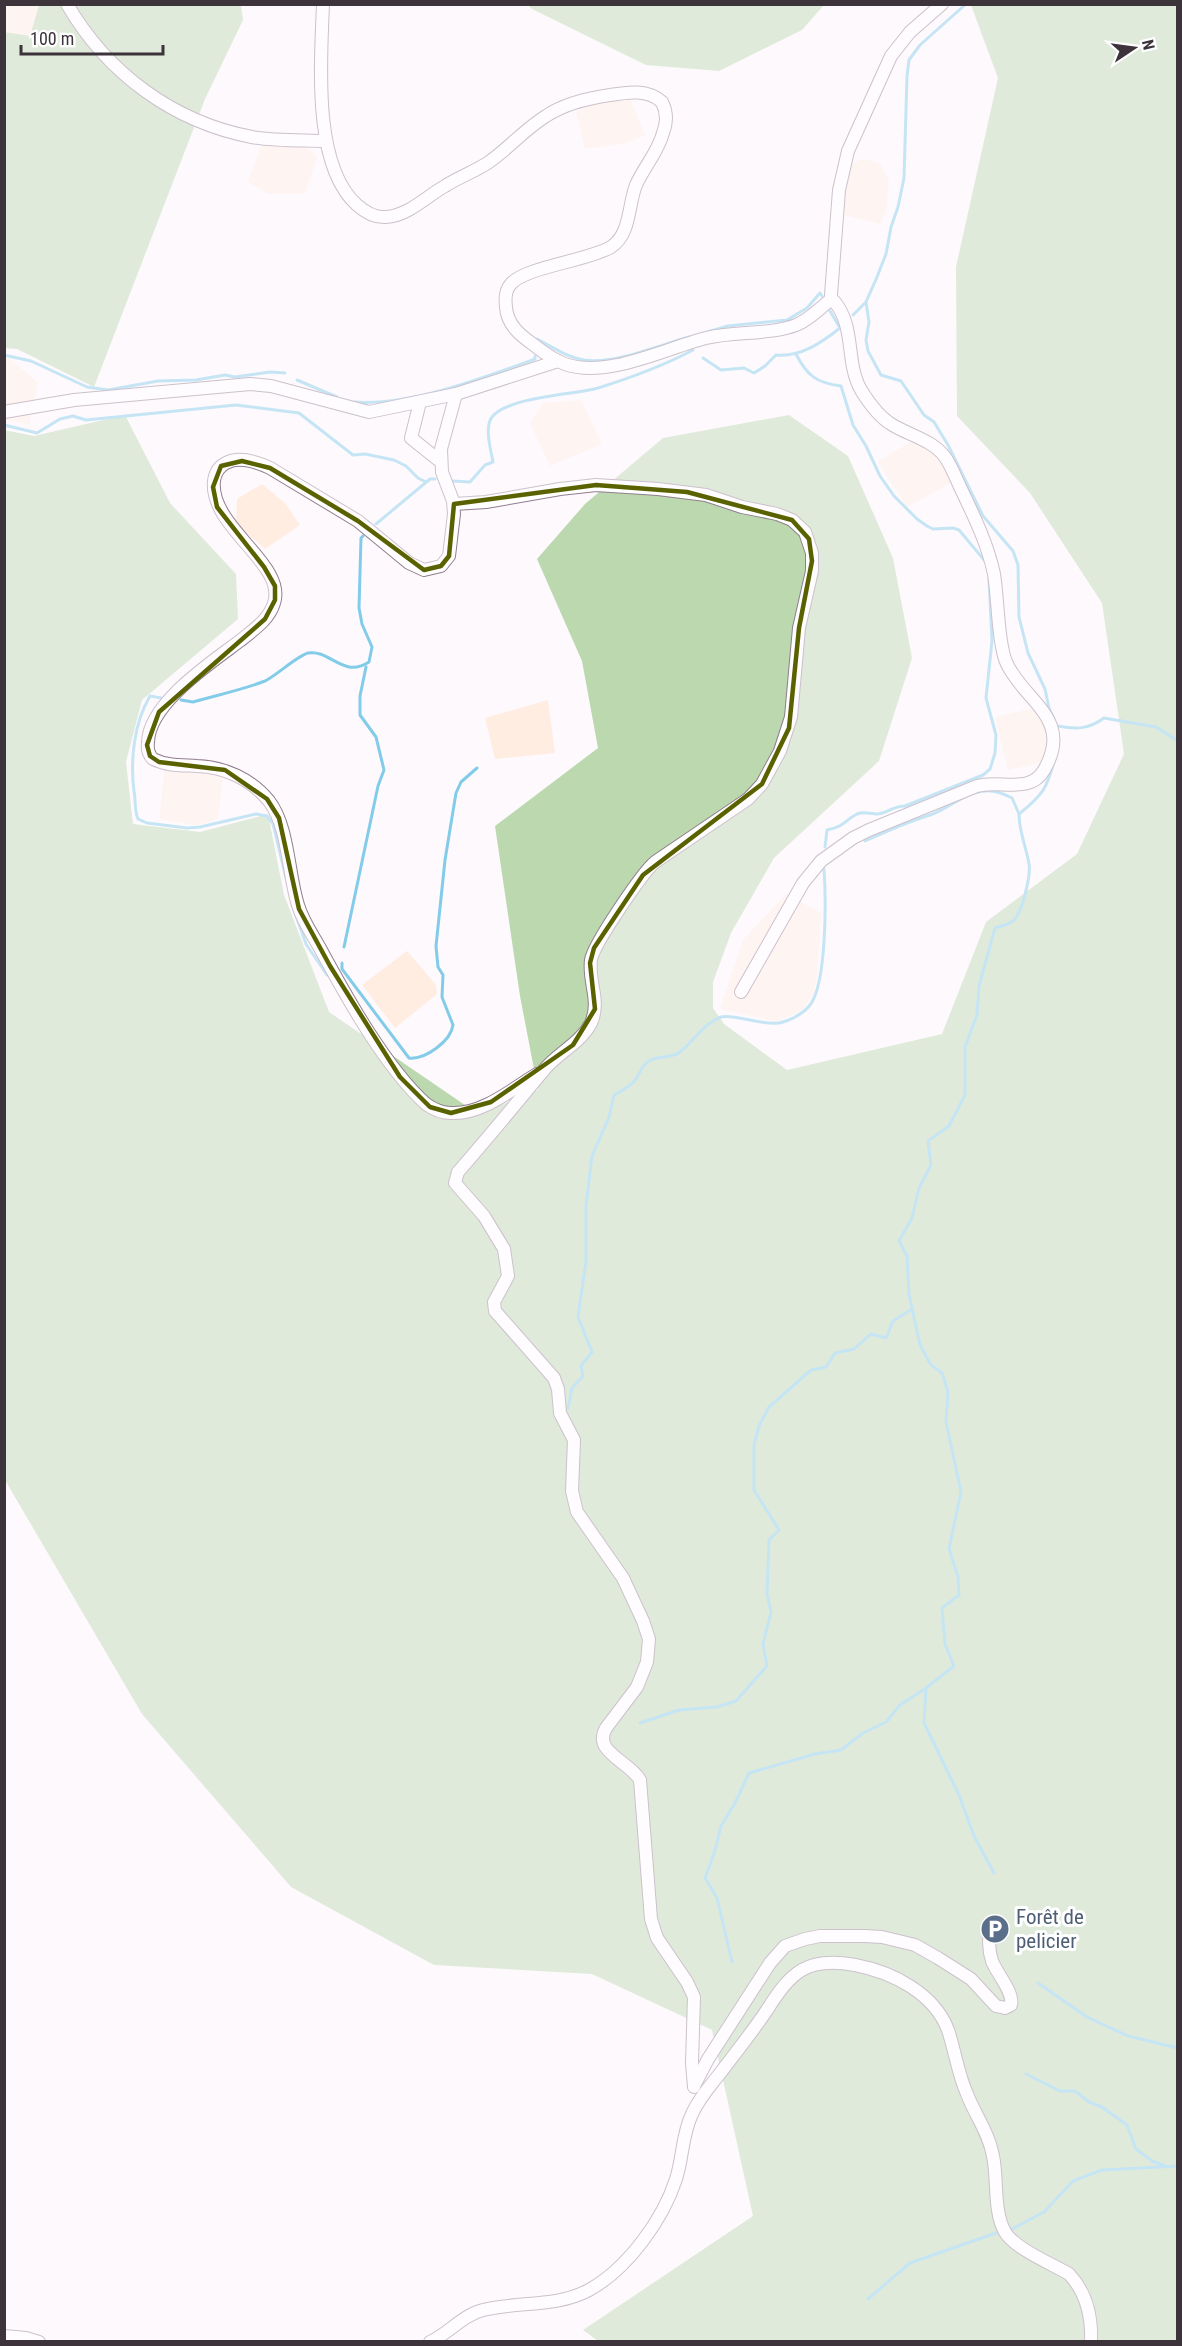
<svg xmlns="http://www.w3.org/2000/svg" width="1182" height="2346" font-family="'Roboto Condensed',sans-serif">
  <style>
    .industrial { fill: #ffede2 }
    .green { fill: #bbd8af }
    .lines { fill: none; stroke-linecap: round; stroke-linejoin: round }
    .stream { stroke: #82ccea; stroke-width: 3 }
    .minor-casing { stroke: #917d90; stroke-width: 14 }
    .minor { stroke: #fff; stroke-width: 12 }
    .marked { fill: none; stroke: #5a6200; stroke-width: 4.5; stroke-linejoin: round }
    .labels { text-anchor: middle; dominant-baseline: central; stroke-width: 6; stroke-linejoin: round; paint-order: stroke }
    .service-label { font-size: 21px; fill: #4e5e75; stroke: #fff; text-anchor: start }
  </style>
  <rect width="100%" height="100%" fill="#fef9fd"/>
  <!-- industrial -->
  <g class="industrial">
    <polygon points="4,5 39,5 30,36 5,32"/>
    <polygon points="629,97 645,135 627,143 585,149 576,112 598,102"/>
    <polygon points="261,146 307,148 317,157 305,194 268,194 248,182"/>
    <polygon points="862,159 880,163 889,181 886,212 880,224 841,214 851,164"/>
    <polygon points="4,358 10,359 38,383 29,425 5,419"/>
    <polygon points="581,400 602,444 550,466 530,423 543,403"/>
    <polygon points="912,441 930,450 954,481 907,507 878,462"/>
    <polygon points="262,484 285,503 300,525 265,549 236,524 237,499"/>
    <polygon points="548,700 555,753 495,759 485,718"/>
    <polygon points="1035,708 1047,729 1049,738 1043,762 1008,770 995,717"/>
    <polygon points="165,767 223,774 218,819 197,825 159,819"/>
    <polygon points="786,894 821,913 817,978 813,995 802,1010 777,1022 720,1009 743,940"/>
    <polygon points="407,951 436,985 437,994 395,1028 362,985"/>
  </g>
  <!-- green -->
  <g class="green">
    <polygon points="39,5 241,5 243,20 205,99 94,387 17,349 5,348 4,32 30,36"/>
    <polygon points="528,5 824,5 802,30 719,71 646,65 532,9"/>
    <polygon points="971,5 1177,5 1177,2341 598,2341 583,2330 753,2216 712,2030 592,1974 434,1965 291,1887 142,1714 5,1480 4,430 34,436 125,415 170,503 236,574 238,619 142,700 126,762 133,824 200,832 268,814 284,895 329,1012 478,1114 538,1090 520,996 495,826 598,748 582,661 537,559 585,504 663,438 789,415 848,456 893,558 912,658 879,761 774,858 731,933 713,982 713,1008 724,1024 787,1070 942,1034 986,922 1077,854 1124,754 1102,603 1030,493 957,416 956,267 998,78"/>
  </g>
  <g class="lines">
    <!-- stream -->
    <g class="stream">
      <polyline points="866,302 869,322 866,340 868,351 881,375 901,381 924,415 934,422 948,445 983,516 1013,551 1018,565 1019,617 1028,653 1045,689 1049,708 1054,719"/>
      <polyline points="853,315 866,302 877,277 886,254 891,227 898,207 904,178 907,76 909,60 920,45 966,4"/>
      <polyline points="707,332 728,326 787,320 807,308 820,293 822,296"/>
      <path d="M537 339C552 347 567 357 584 360 613 365 660 345 689 337"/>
      <path d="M796 354C807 376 817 383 841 386L853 425 866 446 880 476 894 496 917 519 927 526 933 529 953 528 959 530 985 561"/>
      <polyline points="4,355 31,361 87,387 108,390 158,381 196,380 225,375 235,377 270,372 285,373"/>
      <path d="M703 358 721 370 744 368 754 373 765 366 776 355C801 357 821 343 840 328L830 311"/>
      <polyline points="297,380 337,397"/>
      <path d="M355 402C410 406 483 378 535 359V356"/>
      <polyline points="4,425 37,433 60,419 73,416 86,420 236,405 299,413 353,455 365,454 394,460 406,466 418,478 426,482"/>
      <path d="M453 481 470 482 485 465 493 462C491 450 484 428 492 417 507 397 573 395 598 388 630 378 663 366 693 350"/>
      <polyline points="376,524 430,479 435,479"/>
      <path d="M161 698 150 696C134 723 130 760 134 791 136 800 134 810 138 819L147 823 187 828 200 827 256 814 267 816 273 824 286 878"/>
      <path d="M181 700 193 702C217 695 242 690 265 681 277 675 297 656 308 653 330 649 343 679 369 662L372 647 362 624 359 608 361 538 363 536"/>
      <path d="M1057 726C1076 729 1088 730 1104 718L1156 727 1178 741"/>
      <path d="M865 841C887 831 907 822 930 815 948 809 965 792 985 791 994 790 1004 794 1012 798L1019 814"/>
      <path d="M825 847 827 830C846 826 843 821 857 814 864 811 870 814 877 814 886 814 892 806 905 806L983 775 990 769 995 753 996 735 986 698 992 641 989 579"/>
      <polyline points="294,910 306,944 327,975"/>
      <polyline points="344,947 378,786 384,770 376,737 360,715 360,696 366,667"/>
      <path d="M342 963V969L409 1058C425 1060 451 1041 453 1025L442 997 443 975 438 967 436 946 445 860 456 793 461 782 477 768"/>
      <path d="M568 1408 572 1388 583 1376 581 1366 592 1352 578 1317 586 1261V1206L592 1156 609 1117 614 1095C621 1091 632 1086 636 1079 640 1073 642 1065 649 1061 658 1055 671 1059 680 1052 694 1041 704 1023 721 1017 732 1013 762 1026 779 1023 790 1021 804 1013 810 1005 827 983 826 898 824 869"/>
      <polyline points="640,1723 679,1710 717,1707 736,1701 767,1666 763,1644 771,1612 767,1594 769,1540 779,1530 754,1490 754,1445 759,1426 769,1407 811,1370 826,1367 835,1353 854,1349 871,1334 886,1338 893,1321 912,1309"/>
      <path d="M994 1873 974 1836 959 1795 924 1723 926 1688 954 1666 945 1644 942 1608 959 1595 958 1577 949 1549 961 1492 946 1422 948 1392 942 1373 931 1365 920 1345 909 1294 907 1256 899 1241 912 1218 919 1188 931 1165 928 1141 949 1126 965 1095V1047L977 1015 979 986 995 928C1001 926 1008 925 1013 921 1022 914 1031 875 1029 864 1026 846 1019 832 1019 814 1044 794 1047 788 1055 758"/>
      <polyline points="732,1962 717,1898 705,1878 714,1854 721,1826 735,1803 749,1773 815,1754 841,1750 863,1733 886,1722 900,1705 926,1688"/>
      <polyline points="1038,1983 1087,2017 1128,2036 1178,2048"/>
      <polyline points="1026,2074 1060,2091 1075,2091 1089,2102 1102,2107 1127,2125 1136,2149 1152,2161 1168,2167"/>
      <polyline points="1012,2229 1044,2212 1073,2181 1102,2170 1178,2166"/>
      <polyline points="868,2299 910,2263 996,2233"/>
    </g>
    <!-- minor casing -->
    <g class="minor-casing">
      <g id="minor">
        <path d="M67 4C107 73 173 122 252 137 276 141 301 140 325 141"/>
        <path d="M323 4C321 60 312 165 357 205 365 212 375 218 386 217 408 216 427 196 445 186 459 177 476 171 489 162 509 148 525 129 546 116 564 104 589 98 610 95 628 92 648 89 662 102 667 112 667 123 663 133 658 152 644 167 636 185 628 205 631 234 611 247 588 261 523 267 510 285 505 291 505 299 506 307 507 325 521 336 534 345 544 353 554 360 565 364 607 379 666 348 706 338 735 331 770 335 796 325 809 320 819 309 829 301"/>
        <polyline points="831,295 839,190 848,151 891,56 910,32 942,4"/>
        <path d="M456 394 441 449 442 472 453 501 454 514 449 556 441 566 424 570 409 563 358 521 270 468C257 462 239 456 226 463 218 467 215 473 214 481 209 527 287 564 274 603 269 620 253 630 241 640 212 662 149 703 148 742 147 749 148 754 153 759 167 766 182 765 197 766 225 767 251 779 269 801 289 827 288 874 298 905 303 922 313 935 321 950 347 998 386 1068 426 1104 433 1109 442 1113 451 1113 482 1115 512 1089 537 1074"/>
        <polyline points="420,402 411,438 441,462"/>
        <polyline points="4,412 74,400 250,384 271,386 369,412 456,394 558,361"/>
        <path d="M454 504 486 502 560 489 596 485 658 489 706 495 742 507 777 514 792 520 805 532 812 553V571L799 628 791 717 780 751 762 784 748 799 655 862C642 873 593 945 591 960 588 982 601 1001 591 1023 580 1044 557 1053 543 1071 515 1105 487 1139 458 1172L455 1183 484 1216 504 1249 508 1276 494 1302 495 1311 554 1378 558 1389 560 1413 574 1440 572 1491 577 1512 623 1578 643 1621 649 1639 647 1662 637 1687 606 1728C592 1752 629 1761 640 1780L651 1919 657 1938 687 1982 694 1997 692 2063 694 2087"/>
        <path d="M741 992 803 883 821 861 853 838 869 830 977 786C999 779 1030 795 1044 770 1074 719 1025 702 1007 664 998 646 998 597 994 574 988 545 974 516 961 489 956 479 952 467 945 457 933 440 908 435 891 424 878 416 869 403 861 390 845 362 856 327 834 301"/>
        <path d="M694 2086 708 2059 770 1963 785 1946 805 1939 820 1936H865L882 1937 915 1945 938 1958 971 1979 996 2006 1005 2008 1011 2005C1014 1992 997 1974 992 1961 988 1949 989 1938 990 1926"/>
        <polyline points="4,2336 26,2338 39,2342"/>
        <path d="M430 2342C449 2333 463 2315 483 2310 519 2301 555 2308 589 2290 627 2269 663 2220 676 2179 683 2158 682 2134 692 2114 699 2098 711 2085 721 2072 737 2051 753 2031 767 2010 791 1972 807 1956 855 1965 892 1972 934 1993 948 2030 955 2051 958 2074 967 2094 975 2115 989 2133 993 2156 998 2179 993 2211 1005 2232 1014 2248 1052 2264 1069 2274 1086 2292 1092 2317 1091 2342"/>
      </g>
    </g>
    <!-- minor -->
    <use href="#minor" class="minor"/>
  </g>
  <!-- marked area -->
  <path d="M0 0H1182V2346H0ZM242 461 270 468 358 521 424 570 441 566 449 556 454 504 596 485 687 492 792 520 809 539 812 561 799 628 789 728 762 784 643 875 594 948 590 963 595 1009 573 1045 491 1102 451 1113 430 1107 400 1077 330 966 299 909 279 818 267 799 225 770 159 762 150 756 147 745 159 712 265 619 275 600V586L264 567 217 507 213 487 221 466Z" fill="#fef9fd" fill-opacity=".55" fill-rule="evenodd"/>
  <path class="marked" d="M242 461 270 468 358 521 424 570 441 566 449 556 454 504 596 485 687 492 792 520 809 539 812 561 799 628 789 728 762 784 643 875 594 948 590 963 595 1009 573 1045 491 1102 451 1113 430 1107 400 1077 330 966 299 909 279 818 267 799 225 770 159 762 150 756 147 745 159 712 265 619 275 600V586L264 567 217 507 213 487 221 466Z"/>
  <!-- icons -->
  <defs>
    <g id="parking-disc" transform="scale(1.5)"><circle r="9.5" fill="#5c6f8a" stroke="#fff"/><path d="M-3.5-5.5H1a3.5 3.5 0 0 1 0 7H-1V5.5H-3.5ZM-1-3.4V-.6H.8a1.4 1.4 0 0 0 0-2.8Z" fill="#fff"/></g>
  </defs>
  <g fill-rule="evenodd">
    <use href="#parking-disc" x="995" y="1929"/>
  </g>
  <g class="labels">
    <!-- service labels -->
    <g class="service-label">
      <text x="1016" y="1917">Forêt de<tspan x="1016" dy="24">pelicier</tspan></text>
    </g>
  </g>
  <!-- border -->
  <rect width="1182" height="2346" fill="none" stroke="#3c333b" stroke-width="12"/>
  <!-- north arrow -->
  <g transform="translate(1134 48) rotate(77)" stroke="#ffffff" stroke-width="4.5" paint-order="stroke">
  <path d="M0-4.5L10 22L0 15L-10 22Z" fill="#3c333b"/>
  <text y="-9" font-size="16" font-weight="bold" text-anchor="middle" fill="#3c333b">N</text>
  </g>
  <!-- scale -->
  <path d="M21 45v9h142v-9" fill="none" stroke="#3c333b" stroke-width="3"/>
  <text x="30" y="45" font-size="18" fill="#3c333b" stroke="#ffffff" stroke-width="4.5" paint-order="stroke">100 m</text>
</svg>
